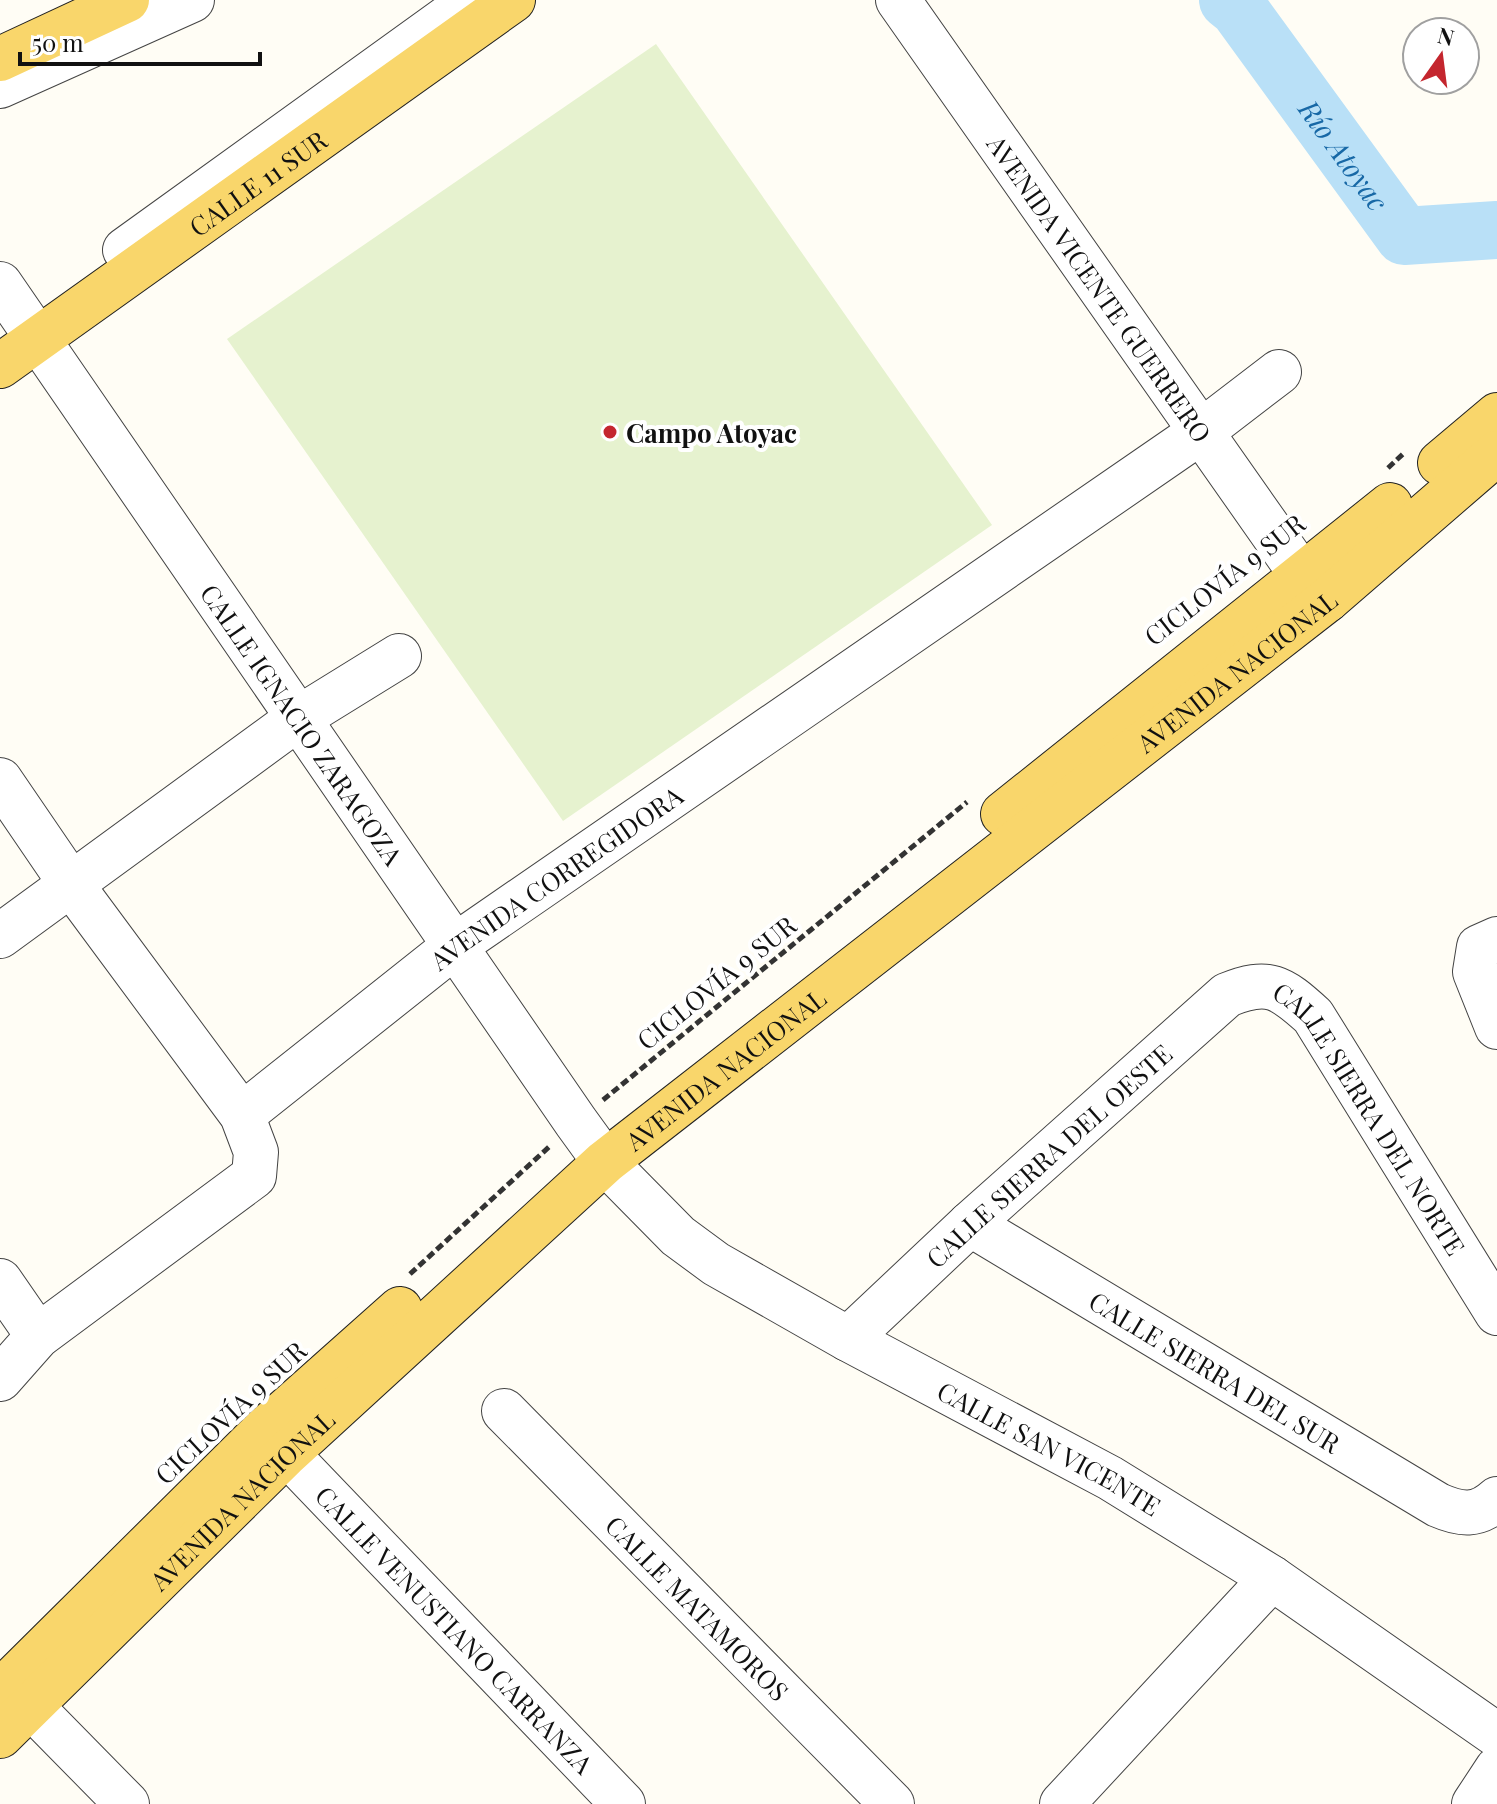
<svg xmlns="http://www.w3.org/2000/svg" width="1497" height="1804" font-family="'Playfair Display',serif">
  <style>
    .pitch { fill: #e6f2cf }
    .lines { fill: none; stroke-linecap: round; stroke-linejoin: round }
    .river { stroke: #b9e0f7; stroke-width: 58 }
    .minor-casing { stroke: #444; stroke-width: 46 }
    .major-casing { stroke: #222; stroke-width: 46 }
    .path { stroke: #333; stroke-width: 5; stroke-dasharray: 8 4; stroke-linecap: butt }
    .minor { stroke: #fff; stroke-width: 44 }
    .major { stroke: #f9d66b; stroke-width: 44 }
    .poi-dot { fill: #c4262e; stroke: #fff; stroke-width: 3 }
    .labels { text-anchor: middle; dominant-baseline: central; stroke-width: 8; stroke-linejoin: round; paint-order: stroke }
    .street-label { font-size: 26px; fill: #111; stroke: #fff }
    .poi-label { font-size: 26px; font-weight: bold; fill: #111; stroke: #fff; text-anchor: start }
    .water-label { font-size: 28px; font-style: italic; fill: #1768a6; stroke: #fff }
  </style>
  <rect width="100%" height="100%" fill="#fffdf5"/>
  <!-- pitch -->
  <polygon class="pitch" points="656,44 992,525 563,821 227,339"/>
  <g class="lines">
    <!-- river -->
    <path class="river" id="s1" d="M1228 0 1238 8 1404 236 1497 230"/>
    <!-- minor casing -->
    <g class="minor-casing">
      <g id="minor">
        <path id="s2" d="M898 0 1289 557 1327 600"/>
        <polyline points="0,86 192,0"/>
        <polyline points="125,250 472,0"/>
        <path id="s3" d="M0 284 576 1122 605 1162 678 1236 716 1264 848 1339 1110 1478 1272 1578 1497 1735"/>
        <polyline points="0,780 71,884 242,1115 256,1152 254,1176 38,1336 0,1379"/>
        <polyline points="0,936 297,719 399,656"/>
        <polyline points="1497,939 1479,947 1475,972 1497,1027"/>
        <path id="s4" d="M242 1115 456 945 1202 431 1279 372"/>
        <path id="s5" d="M970 1224 1438 1505C1461 1515 1477 1517 1497 1499"/>
        <polyline points="0,1281 38,1336"/>
        <path id="s6" d="M848 1339 970 1224 1227 995C1269 978 1281 987 1313 1016L1497 1313"/>
        <path id="s7" d="M504 1411 892 1804"/>
        <path id="s8" d="M264 1430 623 1804"/>
        <polyline points="8,1683 127,1804"/>
        <polyline points="1062,1804 1272,1578"/>
        <polyline points="1474,1804 1497,1769"/>
      </g>
    </g>
    <!-- major casing -->
    <g class="major-casing">
      <g id="major">
        <polyline points="0,59 127,0"/>
        <path id="s9" d="M0 366 513 0"/>
        <polyline points="1440,463 1497,415"/>
        <polyline points="1003,814 1390,505"/>
        <polyline points="0,1692 264,1430 400,1309"/>
        <path id="s10" d="M0 1736 285 1455 605 1162 1327 600 1497 453"/>
      </g>
    </g>
    <!-- path -->
    <g class="path">
      <polyline points="1388,468 1404,453"/>
      <polyline points="603,1100 967,802"/>
      <polyline points="410,1274 550,1146"/>
    </g>
    <!-- minor -->
    <use href="#minor" class="minor"/>
    <!-- major -->
    <use href="#major" class="major"/>
  </g>
  <!-- markers -->
  <circle class="poi-dot" cx="610" cy="432" r="8"/>
  <g class="labels">
    <!-- street labels -->
    <g class="street-label">
      <text stroke="none"><textPath href="#s9" startOffset="316">CALLE 11 SUR</textPath></text>
      <text stroke="none"><textPath href="#s2" startOffset="352">AVENIDA VICENTE GUERRERO</textPath></text>
      <text transform="translate(1224 579) rotate(-38)">CICLOVÍA 9 SUR</text>
      <text stroke="none"><textPath href="#s10" startOffset="1634">AVENIDA NACIONAL</textPath></text>
      <text stroke="none"><textPath href="#s3" startOffset="534">CALLE IGNACIO ZARAGOZA</textPath></text>
      <text stroke="none"><textPath href="#s4" startOffset="394">AVENIDA CORREGIDORA</textPath></text>
      <text transform="translate(716 982) rotate(-39)">CICLOVÍA 9 SUR</text>
      <text stroke="none"><textPath href="#s10" startOffset="986">AVENIDA NACIONAL</textPath></text>
      <text stroke="none"><textPath href="#s6" startOffset="724">CALLE SIERRA DEL NORTE</textPath></text>
      <text stroke="none"><textPath href="#s6" startOffset="272">CALLE SIERRA DEL OESTE</textPath></text>
      <text stroke="none"><textPath href="#s5" startOffset="286">CALLE SIERRA DEL SUR</textPath></text>
      <text transform="translate(230 1412) rotate(-43)">CICLOVÍA 9 SUR</text>
      <text stroke="none"><textPath href="#s3" startOffset="1598">CALLE SAN VICENTE</textPath></text>
      <text stroke="none"><textPath href="#s10" startOffset="338">AVENIDA NACIONAL</textPath></text>
      <text stroke="none"><textPath href="#s7" startOffset="276">CALLE MATAMOROS</textPath></text>
      <text stroke="none"><textPath href="#s8" startOffset="276">CALLE VENUSTIANO CARRANZA</textPath></text>
    </g>
    <!-- poi labels -->
    <g class="poi-label">
      <text x="626" y="432">Campo Atoyac</text>
    </g>
    <!-- water labels -->
    <g class="water-label">
      <text stroke="none"><textPath href="#s1" startOffset="194">Río Atoyac</textPath></text>
    </g>
  </g>
  <!-- north arrow -->
  <g transform="translate(1441 56) rotate(14)"><circle r="38" fill="#ffffff" stroke="#a0a0a0" stroke-width="2"/>
  <path d="M0-6L14 30L0 20L-14 30Z" fill="#c4262e"/>
  <text y="-12" font-size="22" font-weight="bold" text-anchor="middle" fill="#111111">N</text>
  </g>
  <!-- scale -->
  <path d="M20 52v12h240v-12" fill="none" stroke="#111111" stroke-width="4"/>
  <text x="32" y="52" font-size="24" fill="#111111" stroke="#ffffff" stroke-width="6" paint-order="stroke">50 m</text>
</svg>
